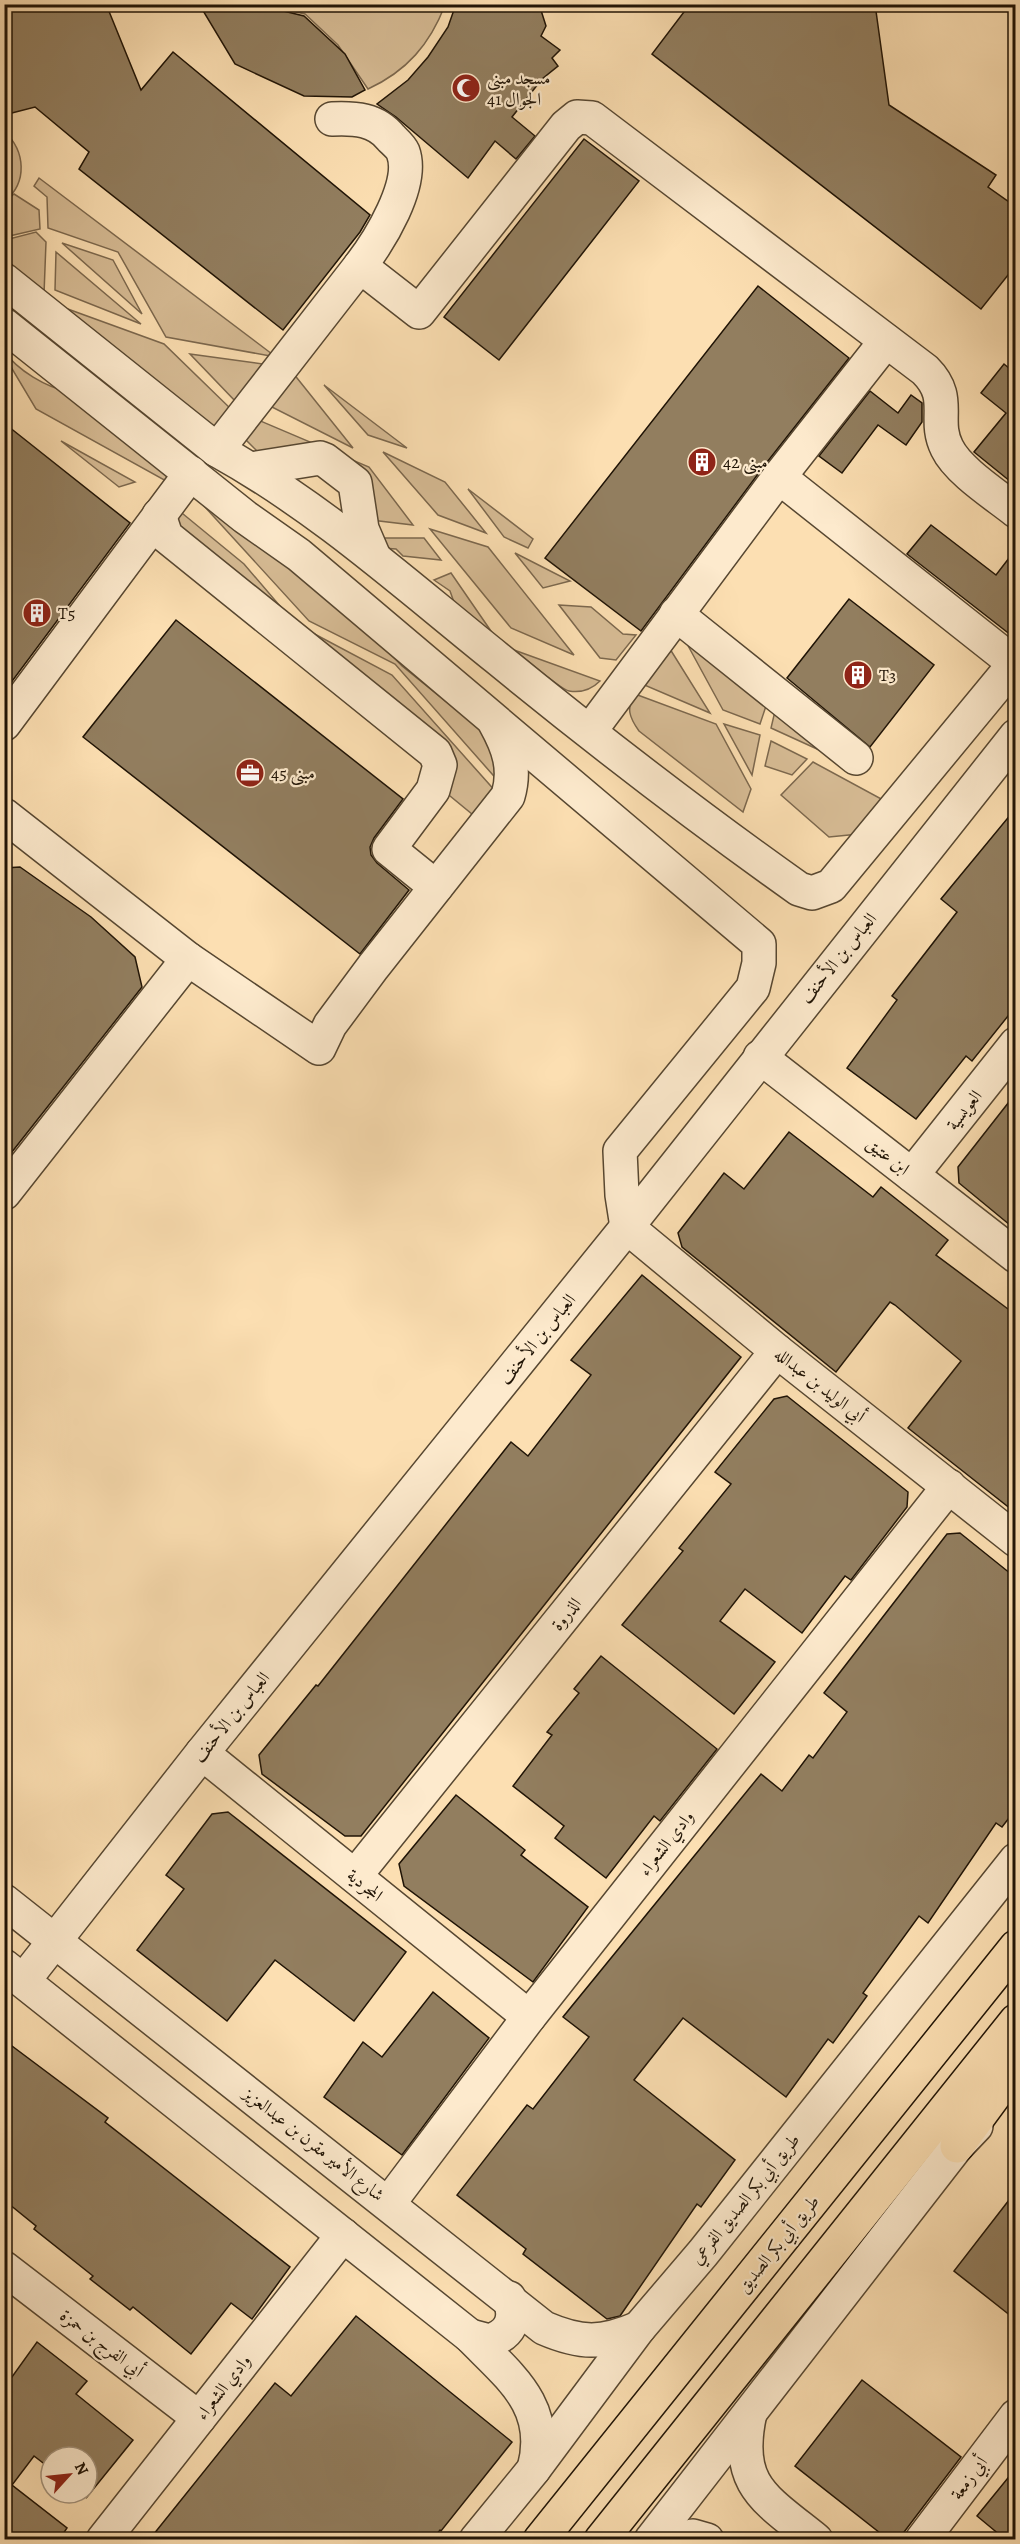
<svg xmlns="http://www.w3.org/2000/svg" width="1020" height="2544" font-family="Alegreya,Amiri,serif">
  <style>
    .green { fill: #d7bc95; stroke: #7c684e; stroke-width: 1.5 }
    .building { fill: #927e5f; stroke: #201406; stroke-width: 1.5 }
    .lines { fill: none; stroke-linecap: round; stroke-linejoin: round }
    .minor-casing { stroke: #574731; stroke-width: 36 }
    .major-casing { stroke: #201406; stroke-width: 36 }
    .minor { stroke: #fdeacd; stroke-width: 33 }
    .major { stroke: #fcdfb2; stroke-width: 33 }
    .labels { text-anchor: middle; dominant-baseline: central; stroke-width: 4.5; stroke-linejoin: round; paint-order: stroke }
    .poi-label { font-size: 18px; fill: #201406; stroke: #fdeacd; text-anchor: start }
    .street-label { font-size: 18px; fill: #201406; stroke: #fdeacd }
  </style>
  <rect width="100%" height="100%" fill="#fcdfb2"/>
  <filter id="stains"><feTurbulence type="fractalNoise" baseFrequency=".00333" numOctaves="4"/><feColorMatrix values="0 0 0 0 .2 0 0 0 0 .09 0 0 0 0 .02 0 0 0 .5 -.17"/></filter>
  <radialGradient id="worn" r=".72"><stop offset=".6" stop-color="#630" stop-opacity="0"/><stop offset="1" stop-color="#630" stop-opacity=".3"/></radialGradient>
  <!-- green -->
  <g class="green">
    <path d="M263 5H445C430 44 407 71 368 89L338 45 305 14Z"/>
    <path d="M5 132C25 151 28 182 5 201Z"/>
    <polygon points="39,178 276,357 166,337 118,252 48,228 47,197 34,186"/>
    <polygon points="14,194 39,210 40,229 5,237 5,202"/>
    <path d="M36 232 46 242 44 294C22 277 5 271 5 240Z"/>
    <polygon points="62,243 113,260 142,314"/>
    <polygon points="56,252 141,324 55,290"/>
    <polygon points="54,304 164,344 234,412 217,432"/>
    <path d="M4 351C18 371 46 387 69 392L178 477 166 481 36 409 5 357Z"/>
    <polygon points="190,354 270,365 239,405"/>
    <polygon points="289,368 353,448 262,402"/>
    <polygon points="324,385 407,448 368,435"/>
    <polygon points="251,417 369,467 413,525 371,520 364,485 262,456 245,439"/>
    <polygon points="61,441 135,482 119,487"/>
    <polygon points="383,452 445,482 486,533 438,515"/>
    <polygon points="468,489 533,539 528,548 504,537"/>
    <polygon points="194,495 358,620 402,666 485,733 494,745 500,783 395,664 309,621"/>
    <polygon points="177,509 244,564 297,626 169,529"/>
    <polygon points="430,529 488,547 574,655 511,628"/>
    <polygon points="374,538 424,538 441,560 403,556 396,549 382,548"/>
    <polygon points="515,553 570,581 543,588"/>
    <polygon points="451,573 493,634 455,605 450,591 434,580"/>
    <polygon points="559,605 591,607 623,634 636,635 616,660 600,658"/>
    <polygon points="307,630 392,675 497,793 472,814 444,791 449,777"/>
    <polygon points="686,642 766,706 760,724 723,710"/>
    <polygon points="670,649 710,713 642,684"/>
    <path d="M514 650 600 681C591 690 581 693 569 691 561 690 524 657 514 650Z"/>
    <path d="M635 694 716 724 751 789 743 812 639 731C629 717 626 708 635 694Z"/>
    <polygon points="775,711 828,754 771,728"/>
    <polygon points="724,724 760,735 752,775"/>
    <polygon points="771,741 807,759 792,775 765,766"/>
    <polygon points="813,762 885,801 859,834 829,837 781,795"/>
  </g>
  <!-- building -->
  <g class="building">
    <polygon points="4,4 106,4 141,90 173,52 370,215 360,232 283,330 79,169 89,152 35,107 4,115"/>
    <polygon points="456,4 539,4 546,26 541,36 560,50 552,58 558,66 542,79 512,117 535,136 516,159 495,141 468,178 396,117 377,104 408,80 428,57 448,27"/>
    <polygon points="690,4 875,4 889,105 996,175 988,187 1016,207 1016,265 981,309 652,54"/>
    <polygon points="271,8 304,16 345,54 365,90 352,97 304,96 235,64 202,9"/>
    <polygon points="584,139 639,181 499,360 444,317"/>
    <polygon points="758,286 849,358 764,466 641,631 545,558"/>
    <polygon points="1004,364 1016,374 1016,486 974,452 1006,413 981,393"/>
    <polygon points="870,391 898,413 911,395 922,403 922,422 906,445 878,425 842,473 819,456"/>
    <polygon points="4,423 130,523 4,692"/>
    <polygon points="931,525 996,575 1016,549 1016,639 907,554"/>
    <polygon points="849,599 934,665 870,747 787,678"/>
    <polygon points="176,620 403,799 374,838 370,847 371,855 377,863 409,890 360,954 83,737"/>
    <polygon points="1016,808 1016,1006 972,1061 966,1056 916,1119 847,1068 897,1000 892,996 957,912 941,899"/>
    <polygon points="20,867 91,917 135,957 142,987 4,1162 4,868"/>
    <polygon points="1016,1093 1016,1230 959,1183 958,1167"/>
    <polygon points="789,1132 873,1197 881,1187 948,1240 936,1255 1016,1315 1016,1513 908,1428 961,1361 895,1305 890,1302 836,1372 682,1247 678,1233 724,1173 744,1189"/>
    <polygon points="642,1275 741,1357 361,1836 345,1836 262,1774 259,1755 316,1685 318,1686 511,1442 528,1456 591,1375 571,1360"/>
    <polygon points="787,1396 908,1492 907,1507 851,1580 845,1576 802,1633 745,1589 720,1621 775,1662 734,1714 622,1625 683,1551 679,1548 731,1484 715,1472 774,1399"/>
    <polygon points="960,1533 1016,1578 1016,1809 1002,1827 996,1823 928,1923 919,1916 863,1993 867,1996 833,2043 828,2039 786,2097 683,2018 634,2080 735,2160 701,2207 697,2204 620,2316 607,2319 523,2254 526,2249 457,2195 527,2105 533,2109 589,2037 563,2017 761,1774 782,1791 809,1755 813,1758 847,1712 824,1693 947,1534"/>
    <polygon points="601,1656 717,1749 660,1821 654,1816 606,1878 555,1838 564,1826 513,1786 552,1735 547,1732 579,1693 574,1689"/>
    <polygon points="456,1795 525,1850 521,1855 588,1907 533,1982 404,1886 399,1864"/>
    <polygon points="228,1812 406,1952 354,2021 275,1960 227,2021 137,1950 184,1889 166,1875 212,1814"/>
    <polygon points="433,1992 489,2038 402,2155 324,2097 363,2042 382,2057"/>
    <polygon points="4,2040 108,2118 105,2122 290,2267 252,2319 231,2303 191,2354 133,2307 130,2310 90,2279 93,2276 34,2229 36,2226 4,2200"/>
    <polygon points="1016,2191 1016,2320 954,2271"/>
    <polygon points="356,2316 512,2442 441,2531 440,2530 432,2540 149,2540 275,2383 291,2396"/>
    <polygon points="37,2342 87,2381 76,2394 133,2440 87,2497 87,2457 51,2457 51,2469 34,2456 12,2485 67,2528 59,2540 4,2540 4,2371 12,2377"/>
    <polygon points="862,2380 961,2457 898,2540 889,2540 795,2466"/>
    <polygon points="1016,2468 1016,2540 1006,2540 977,2516"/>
  </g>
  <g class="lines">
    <!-- minor casing -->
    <g class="minor-casing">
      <g id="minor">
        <path d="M332 119C355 118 376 119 391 138 395 142 401 147 403 152 415 184 379 241 360 266"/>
        <path d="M4 280 217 450C320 507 406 585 497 658 595 738 696 816 799 889L812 893 831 886 1016 662"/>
        <polyline points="4,325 245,517 299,555 759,944 759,963 753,988 620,1151 622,1195 627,1227 777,1351 1016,1540"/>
        <path d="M217 450 360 266 419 312 566 126 577 117 592 118 925 370C954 399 932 418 947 448 958 471 996 495 1016 511"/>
        <polyline points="251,469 320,458 325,460 355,483 362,529 374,557"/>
        <polyline points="779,477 1014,663"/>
        <polyline points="159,515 166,536 435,753 440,765 433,790 389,849 436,887"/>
        <polyline points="676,614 856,758"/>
        <polyline points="4,724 191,473"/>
        <polyline points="590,731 779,477 886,341"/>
        <path d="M4 815 188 959 319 1048 330 1025 373 967 508 796C516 769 509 748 495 723"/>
        <polyline points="760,1057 1016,1256"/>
        <polyline points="912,1175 1016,1044"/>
        <polyline points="4,1193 188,959"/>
        <polyline points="202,1753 529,2017"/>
        <polyline points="355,1876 777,1351"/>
        <path d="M4 1901 544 2328C581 2344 602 2344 639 2328"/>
        <path d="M4 1966 470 2336C510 2377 551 2406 534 2469"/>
        <polyline points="24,1980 202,1753 627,1227 1016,736"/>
        <polyline points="389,2203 529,2017 949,1486"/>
        <polyline points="4,2268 199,2418"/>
        <path d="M470 2336 489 2341C510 2335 518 2319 509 2298"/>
        <path d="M750 2413C734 2485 764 2498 816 2540"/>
        <polyline points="103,2540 343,2235"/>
        <polyline points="476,2540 534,2469 639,2328 703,2253 1016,1860"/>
        <polyline points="651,2540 957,2146 976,2126"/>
        <polyline points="674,2540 693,2536 707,2540"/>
        <polyline points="922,2540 1016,2416"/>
      </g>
    </g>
    <!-- major casing -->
    <g class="major-casing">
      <g id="major">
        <polyline points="957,2146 1016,2066"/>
        <polyline points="540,2540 1016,1947"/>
        <polyline points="601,2540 1016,2021"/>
      </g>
    </g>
    <!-- minor -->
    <use href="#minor" class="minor"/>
    <!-- major -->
    <use href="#major" class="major"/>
  </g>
  <!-- icons -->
  <defs>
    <g id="mosque-disc" transform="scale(1.5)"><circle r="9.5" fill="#8f2418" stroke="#fdeacd"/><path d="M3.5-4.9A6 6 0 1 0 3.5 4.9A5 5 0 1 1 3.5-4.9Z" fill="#fff"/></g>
    <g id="building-disc" transform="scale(1.5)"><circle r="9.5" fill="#8f2418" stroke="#fdeacd"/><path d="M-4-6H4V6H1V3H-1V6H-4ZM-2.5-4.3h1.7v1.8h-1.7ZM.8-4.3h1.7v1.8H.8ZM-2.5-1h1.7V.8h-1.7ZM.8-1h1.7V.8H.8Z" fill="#fff"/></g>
    <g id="office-disc" transform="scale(1.5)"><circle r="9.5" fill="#8f2418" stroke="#fdeacd"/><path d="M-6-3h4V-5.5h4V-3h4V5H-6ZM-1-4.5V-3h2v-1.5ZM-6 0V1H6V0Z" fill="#fff"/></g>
  </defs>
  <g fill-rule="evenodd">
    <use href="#mosque-disc" x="466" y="88"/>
    <use href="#building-disc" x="702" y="462"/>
    <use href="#building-disc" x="37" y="613"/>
    <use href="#building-disc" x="858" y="675"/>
    <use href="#office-disc" x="250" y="773"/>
  </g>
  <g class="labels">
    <!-- poi labels -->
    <g class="poi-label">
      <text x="487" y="78">مسجد مبنى<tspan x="487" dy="21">الجوال 41</tspan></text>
      <text x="723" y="462">مبنى 42</text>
      <text x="58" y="613">T5</text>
      <text x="879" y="675">T3</text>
      <text x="271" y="773">مبنى 45</text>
    </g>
    <!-- street labels -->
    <g class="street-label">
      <text transform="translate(838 958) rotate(-51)">العباس بن الأحنف</text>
      <text transform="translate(964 1110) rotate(-52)">العويسية</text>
      <text transform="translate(888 1156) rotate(38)">ابن عتيق</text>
      <text transform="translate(537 1339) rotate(-51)">العباس بن الأحنف</text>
      <text transform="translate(820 1385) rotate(38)">أبي الوليد بن عبدالله</text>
      <text transform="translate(566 1614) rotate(-51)">الذروة</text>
      <text transform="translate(231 1717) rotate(-51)">العباس بن الأحنف</text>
      <text transform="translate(666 1843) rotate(-52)">وادي الشعراء</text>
      <text transform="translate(365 1885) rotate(39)">المجردية</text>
      <text transform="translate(314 2144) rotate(38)">شارع الأمير مقرن بن عبدالعزيز</text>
      <text transform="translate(745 2199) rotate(-51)">طريق أبي بكر الصديق الفرعي</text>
      <text transform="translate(778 2244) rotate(-51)">طريق أبي بكر الصديق</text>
      <text transform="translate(102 2343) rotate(37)">أبي الفرج بن حمزة</text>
      <text transform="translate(223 2387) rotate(-52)">وادي الشعراء</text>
      <text transform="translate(969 2478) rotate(-53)">أبي زمعة</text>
    </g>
  </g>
  <!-- margin -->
  <rect width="1020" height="2544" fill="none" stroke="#fcdfb2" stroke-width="24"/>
  <rect x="6" y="6" width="1008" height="2532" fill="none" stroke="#201406" stroke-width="3"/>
  <rect x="12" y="12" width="996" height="2520" fill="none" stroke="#201406" stroke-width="1.5"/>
  <!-- north arrow -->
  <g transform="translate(69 2475) rotate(63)"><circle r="28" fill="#fdeacd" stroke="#a5947d" stroke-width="1.5"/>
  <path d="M0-4.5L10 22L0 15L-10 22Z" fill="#8f2418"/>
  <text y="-9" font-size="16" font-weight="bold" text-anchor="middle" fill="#201406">N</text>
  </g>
  <rect width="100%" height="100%" filter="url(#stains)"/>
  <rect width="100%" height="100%" fill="url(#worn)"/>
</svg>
